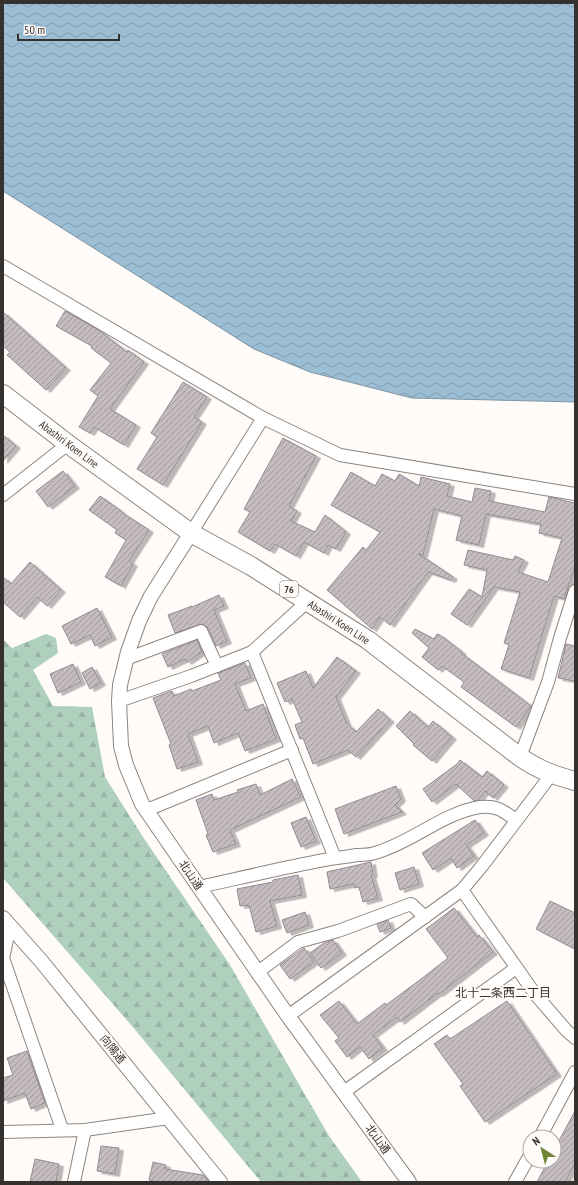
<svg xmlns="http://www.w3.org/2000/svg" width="578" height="1185" font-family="'PT Sans Narrow','Noto Sans JP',sans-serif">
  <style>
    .forest { fill: url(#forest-firs) }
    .water { fill: url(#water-waves); stroke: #7d94a2 }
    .building { fill: url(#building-hatch); stroke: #948b91; filter: url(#shadow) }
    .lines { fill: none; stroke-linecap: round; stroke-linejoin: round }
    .minor-casing { stroke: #8d857e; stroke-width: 14 }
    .tertiary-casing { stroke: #8d857e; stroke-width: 16 }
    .primary-casing { stroke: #8d857e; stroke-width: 20 }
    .minor { stroke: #fff; stroke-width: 12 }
    .tertiary { stroke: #fff; stroke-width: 14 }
    .primary { stroke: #fff; stroke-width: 18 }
    .labels { text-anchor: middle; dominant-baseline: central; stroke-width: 4; stroke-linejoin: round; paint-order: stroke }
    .shield { fill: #fefbf8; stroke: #716e6b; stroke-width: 1 }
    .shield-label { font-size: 10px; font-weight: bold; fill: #34312e }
    .street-label { font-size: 11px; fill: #34312e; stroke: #fefbf8 }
    .neighbourhood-label { font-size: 12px; fill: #39322c; stroke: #fefbf8 }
  </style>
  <defs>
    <pattern id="forest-firs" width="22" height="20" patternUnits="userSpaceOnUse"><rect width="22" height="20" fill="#b0d0be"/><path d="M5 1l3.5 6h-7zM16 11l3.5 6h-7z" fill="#98b3a4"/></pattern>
    <pattern id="water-waves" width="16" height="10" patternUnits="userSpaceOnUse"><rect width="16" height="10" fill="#9cbed4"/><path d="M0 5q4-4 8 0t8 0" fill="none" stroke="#809bac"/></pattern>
    <pattern id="building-hatch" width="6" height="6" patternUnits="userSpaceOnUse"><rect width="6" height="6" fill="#c5bcc2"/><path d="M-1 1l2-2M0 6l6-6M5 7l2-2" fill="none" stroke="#a1999e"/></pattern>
    <filter id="shadow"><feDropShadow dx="4.5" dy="2.5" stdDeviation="0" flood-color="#0004"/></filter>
  </defs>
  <rect width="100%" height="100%" fill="#fefbf8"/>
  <!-- forest -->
  <polygon class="forest" points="46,634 56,638 58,653 33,670 53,706 92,707 105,777 143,837 230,965 329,1136 362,1182 261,1182 132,1026 3,878 3,639 12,648"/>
  <!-- water -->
  <polygon class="water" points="3,3 575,3 575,402 412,398 310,372 254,349 3,191"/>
  <!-- building -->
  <g class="building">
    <polygon points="65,311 97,329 127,352 128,350 144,362 110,409 136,425 124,445 94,427 90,433 79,427 98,396 90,390 111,363 91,348 92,346 56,326"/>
    <polygon points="3,312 66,368 46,390 7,355 10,352 3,346"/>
    <polygon points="183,382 207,397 194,417 202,422 163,485 137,469 157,437 151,433"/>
    <polygon points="3,435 16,446 3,461"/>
    <polygon points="283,438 316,456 289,506 297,511 291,521 315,532 325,515 346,532 336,549 328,545 324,553 304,542 296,556 275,544 270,551 238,532 250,512 244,509"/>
    <polygon points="63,471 75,486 48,507 36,491"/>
    <polygon points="351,472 375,486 382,474 395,481 399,474 419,486 421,477 450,484 447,496 472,502 475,488 491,491 489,501 545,512 549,497 575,503 575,566 564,599 554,596 529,678 501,669 509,645 504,643 520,592 494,587 467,625 451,614 469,589 482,597 487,570 464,565 468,550 513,560 515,556 524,560 518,572 548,582 562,538 539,533 541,524 486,514 479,545 456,540 462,516 434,509 423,555 419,554 453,577 451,580 428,572 390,625 380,617 372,629 327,590 363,547 366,550 380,532 331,505"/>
    <polygon points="100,496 121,511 121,512 149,530 129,561 133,564 121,586 105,577 126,540 115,533 117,530 89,510"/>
    <polygon points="30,562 61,590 47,606 37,597 20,617 3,602 3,577 11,584"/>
    <polygon points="219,595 224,606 214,610 227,641 216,646 208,628 202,624 175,633 168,615 192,606 192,607"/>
    <polygon points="97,608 112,637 95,646 90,635 71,644 62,626"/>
    <polygon points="415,629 434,639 437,634 440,635 462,652 461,653 531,706 516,727 461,687 464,682 442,666 438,670 422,657 429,648 412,633"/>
    <polygon points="197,640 202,652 187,662 185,659 168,667 162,654"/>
    <polygon points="566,644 575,646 575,681 558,678"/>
    <polygon points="337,657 356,671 336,697 347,724 356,732 378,709 390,720 356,757 348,750 313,764 303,738 300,739 295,725 302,722 292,699 285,702 277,683 306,671 313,688"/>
    <polygon points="245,663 251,678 235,684 246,711 263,704 276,739 245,751 238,733 214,743 208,726 188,734 198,762 177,769 169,745 171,744 153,698 172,691 174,696 191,689 192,691 221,680 218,673"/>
    <polygon points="73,664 81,682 58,693 50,674"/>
    <polygon points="92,667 101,683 90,689 82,673"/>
    <polygon points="410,711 428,727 433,721 452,737 432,761 413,745 414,744 396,726"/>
    <polygon points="460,760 482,777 487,771 504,785 493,798 485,791 478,800 474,801 456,784 432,802 423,789 457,764"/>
    <polygon points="292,779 301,797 230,830 236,844 213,852 206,835 208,834 196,800 212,794 214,800 238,792 237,790 256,784 260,795"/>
    <polygon points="396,786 401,799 395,805 402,812 344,834 335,809"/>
    <polygon points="306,817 316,841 301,847 291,823"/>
    <polygon points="475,820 484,833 466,845 474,856 457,868 451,858 433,870 422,853"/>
    <polygon points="371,862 373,875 371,875 378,898 363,902 359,887 355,888 354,884 330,889 327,872"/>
    <polygon points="414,867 419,884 400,890 395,873"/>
    <polygon points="298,875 302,895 270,901 277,926 256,932 249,905 240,906 237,889 273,882 273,880"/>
    <polygon points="550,901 575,913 575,949 536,929"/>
    <polygon points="454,908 477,937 479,935 493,952 439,994 438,993 400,1022 397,1017 373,1035 383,1048 369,1059 360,1047 347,1057 335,1041 339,1038 320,1015 339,1001 357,1024 385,1003 386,1005 425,976 448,958 426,929"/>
    <polygon points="305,912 309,925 287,933 282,920"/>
    <polygon points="388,920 391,928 380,932 377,924"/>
    <polygon points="333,940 342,953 321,968 310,953 324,943"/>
    <polygon points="304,948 314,962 290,979 280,965"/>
    <polygon points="507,1001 557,1074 485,1122 460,1086 463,1084 434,1044 447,1035 450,1039"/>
    <polygon points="27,1051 45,1103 31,1109 25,1093 3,1101 3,1078 13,1075 7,1058"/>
    <polygon points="575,1111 575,1163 565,1182 537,1182 548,1161 554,1161 554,1150"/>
    <polygon points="101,1146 119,1148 115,1174 97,1171"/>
    <polygon points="35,1159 59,1164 56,1182 30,1182"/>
    <polygon points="153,1162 166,1165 165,1169 203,1175 209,1182 157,1182 149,1180"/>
  </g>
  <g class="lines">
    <!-- minor casing -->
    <g class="minor-casing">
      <g id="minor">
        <polyline points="3,266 263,418 340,455 575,494"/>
        <polyline points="3,495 68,444"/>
        <polyline points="191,533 263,418"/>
        <polyline points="252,652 335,858"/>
        <polyline points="126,659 201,631 217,666"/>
        <polyline points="119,701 191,676 252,652 308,601"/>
        <polyline points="520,757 548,682 560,638 575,591"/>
        <polyline points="147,810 292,750"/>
        <path d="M199 887C240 878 282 868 324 860 335 858 346 857 357 855 364 855 371 855 378 852 414 841 443 813 480 807 497 805 503 811 516 820"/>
        <polyline points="462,890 535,994 566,1030 575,1038"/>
        <polyline points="3,958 62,1129"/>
        <polyline points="3,958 10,926"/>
        <polyline points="258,972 298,942 338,931 411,904 425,917"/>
        <polyline points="288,1016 462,890 482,866 551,775"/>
        <polyline points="344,1092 516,968"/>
        <polyline points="3,1132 85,1130 169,1118"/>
        <polyline points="540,1137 575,1072"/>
        <polyline points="74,1182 85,1130"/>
        <polyline points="515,1182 530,1155"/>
      </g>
    </g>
    <!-- tertiary casing -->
    <g class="tertiary-casing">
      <g id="tertiary">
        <polyline points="191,533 151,596 139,621 128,652 120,685 119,701 121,746 126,765 142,804 199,887 288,1016 409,1182"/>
        <polyline points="3,918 42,962 220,1182"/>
      </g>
    </g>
    <!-- primary casing -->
    <g class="primary-casing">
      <path id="primary" d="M3 394 68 444 191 533 251 566 368 640 520 757C539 770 553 775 575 781"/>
    </g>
    <!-- minor -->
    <use href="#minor" class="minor"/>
    <!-- tertiary -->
    <use href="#tertiary" class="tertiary"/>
    <!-- primary -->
    <use href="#primary" class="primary"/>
  </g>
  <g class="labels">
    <!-- shield labels -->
    <rect class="shield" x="280" y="581" width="18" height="16" rx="3"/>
    <g class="shield-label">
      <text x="289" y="589">76</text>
    </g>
    <!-- street labels -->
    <g class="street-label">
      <text transform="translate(69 444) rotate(37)">Abashiri Koen Line</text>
      <text transform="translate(339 622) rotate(33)">Abashiri Koen Line</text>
      <text transform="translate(191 875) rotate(56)">北山通</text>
      <text transform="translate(113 1049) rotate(51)">向陽通</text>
      <text transform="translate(378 1139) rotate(54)">北山通</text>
    </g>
    <!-- neighbourhood labels -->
    <g class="neighbourhood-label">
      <text x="503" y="992">北十二条西二丁目</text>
    </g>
  </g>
  <!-- border -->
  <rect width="578" height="1185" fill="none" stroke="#34312e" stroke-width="8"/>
  <!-- north arrow -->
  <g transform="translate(542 1149) rotate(324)"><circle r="19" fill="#fefbf8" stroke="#adaaa7"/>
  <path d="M0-3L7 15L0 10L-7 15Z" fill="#6e8536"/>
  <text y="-6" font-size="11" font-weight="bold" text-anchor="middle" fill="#34312e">N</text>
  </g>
  <!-- scale -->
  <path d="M18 34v6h101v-6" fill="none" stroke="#34312e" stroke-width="2"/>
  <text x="24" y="34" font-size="12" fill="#34312e" stroke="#fefbf8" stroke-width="3" paint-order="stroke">50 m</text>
</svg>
